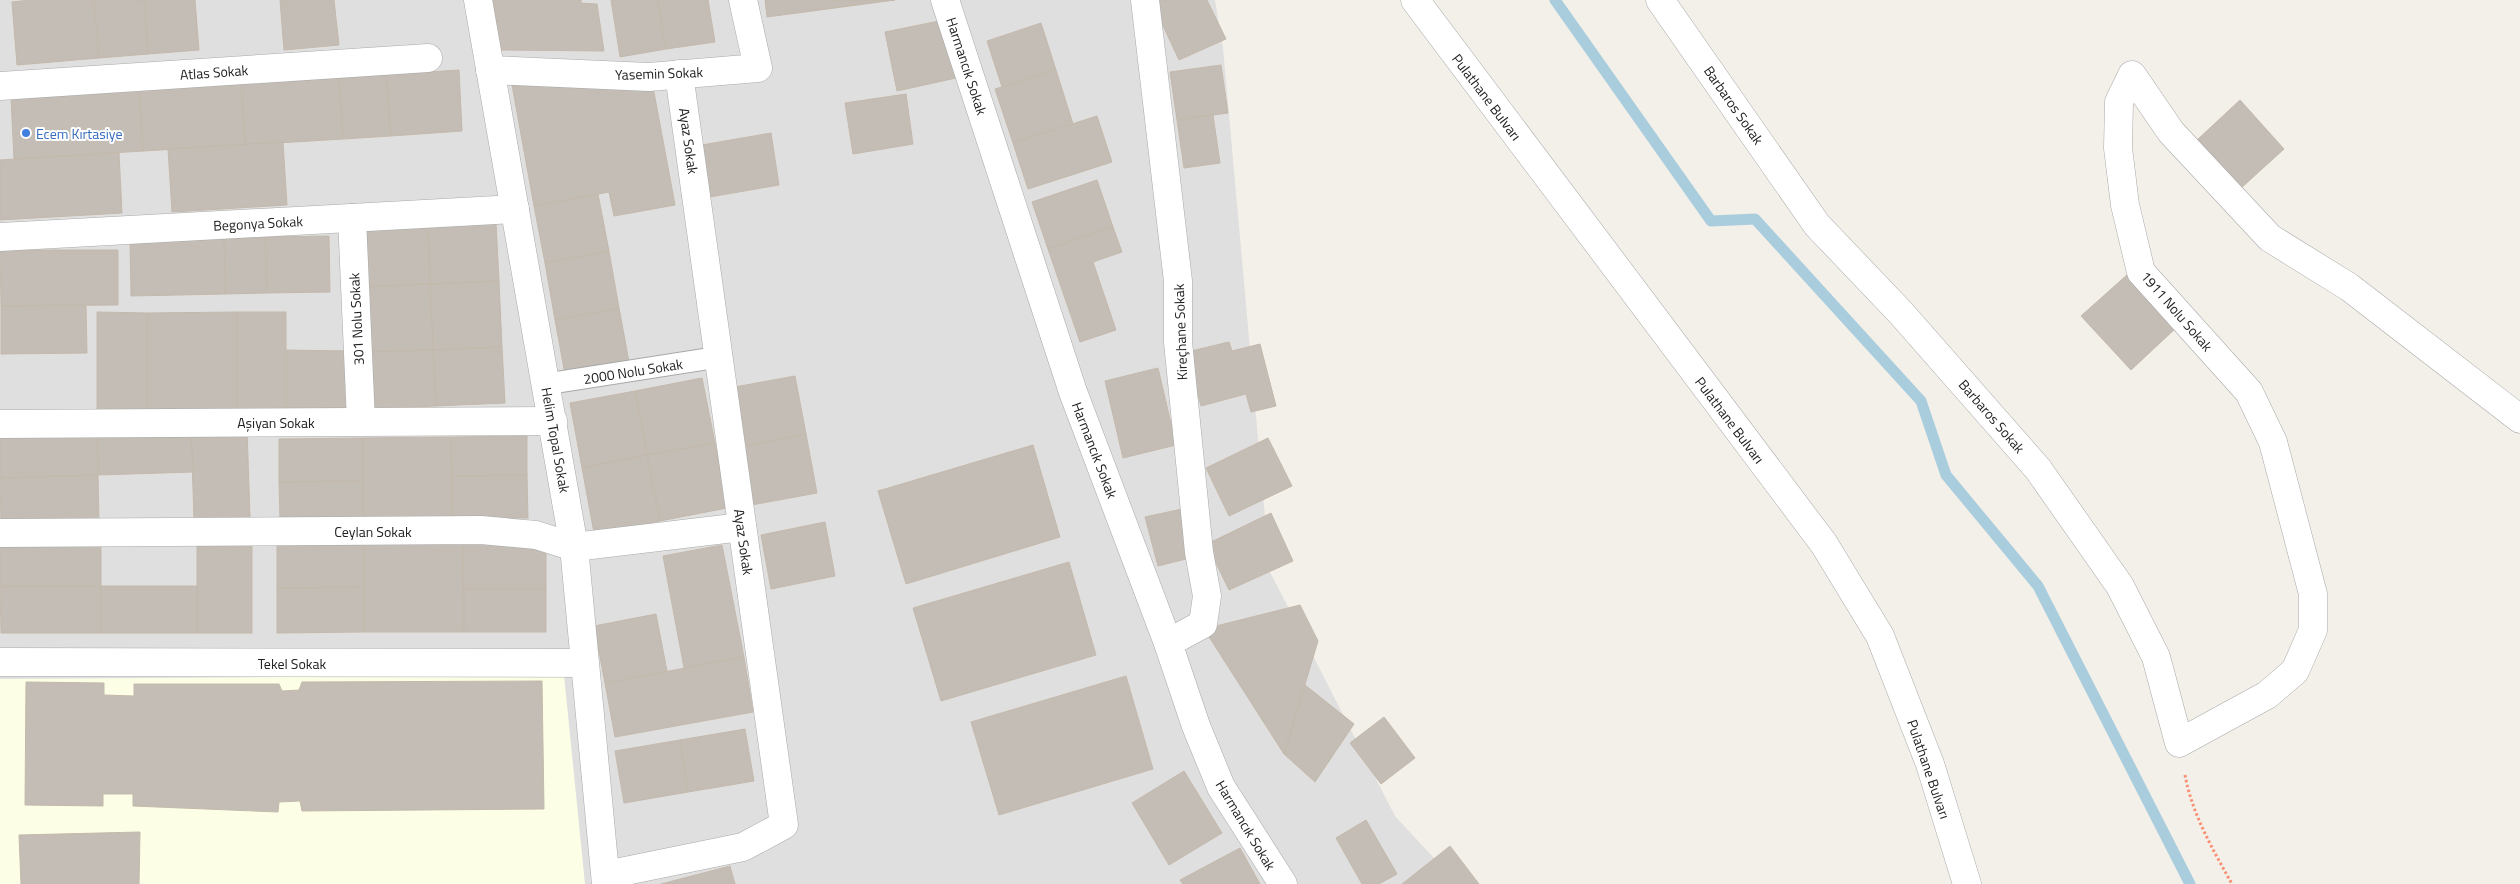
<svg xmlns="http://www.w3.org/2000/svg" width="2520" height="884" font-family="'Titillium Web',sans-serif">
  <style>
    .residential { fill: #e0dfdf }
    .education { fill: #fcffe5 }
    .lines { fill: none; stroke-linecap: round; stroke-linejoin: round }
    .stream { stroke: #aacdde; stroke-width: 11 }
    .building { fill: #c3bdb5; stroke: #c4b9ab }
    .service-casing { stroke: #a9a9a9; stroke-width: 23 }
    .minor-casing { stroke: #a9a9a9; stroke-width: 29 }
    .tertiary-casing { stroke: #a9a9a9; stroke-width: 29 }
    .path { stroke: #f99073; stroke-width: 3; stroke-dasharray: 2.5 2.5; stroke-linecap: butt }
    .service { stroke: #fff; stroke-width: 21 }
    .minor { stroke: #fff; stroke-width: 28 }
    .tertiary { stroke: #fff; stroke-width: 28 }
    .shop-dot { fill: #3f7fe0; stroke: #fff; stroke-width: 2 }
    .labels { text-anchor: middle; dominant-baseline: central; stroke-width: 4; stroke-linejoin: round; paint-order: stroke }
    .street-label { font-size: 14px; fill: #222; stroke: #fff }
    .shop-label { font-size: 14px; fill: #366cbe; stroke: #fff; text-anchor: start }
  </style>
  <rect width="100%" height="100%" fill="#f2f0e9"/>
  <!-- residential -->
  <polygon class="residential" points="0,0 1215,0 1223,48 1270,572 1395,816 1458,884 0,884"/>
  <!-- education -->
  <polygon class="education" points="564,675 585,884 0,884 0,679"/>
  <g class="lines">
    <!-- stream -->
    <polyline class="stream" points="1555,0 1711,221 1755,219 1921,401 1946,475 2038,586 2190,884"/>
  </g>
  <!-- building -->
  <g class="building">
    <polygon points="30,0 94,0 99,58 17,65 12,2"/>
    <polygon points="94,0 144,0 148,54 99,58"/>
    <polygon points="144,0 195,0 199,50 148,54"/>
    <polygon points="280,0 334,0 339,45 284,50"/>
    <polygon points="493,0 581,0 581,3 597,4 604,51 501,50"/>
    <polygon points="611,0 658,0 666,49 620,57"/>
    <polygon points="658,0 708,0 715,42 666,49"/>
    <polygon points="765,0 895,0 767,17"/>
    <polygon points="1151,0 1207,0 1226,39 1179,60"/>
    <polygon points="944,20 956,78 897,91 885,32"/>
    <polygon points="1041,23 1056,70 1002,87 987,41"/>
    <polygon points="1221,65 1228,113 1177,120 1170,72"/>
    <polygon points="459,70 462,131 391,136 386,75"/>
    <polygon points="1056,70 1073,124 1013,143 995,89"/>
    <polygon points="386,75 391,136 343,139 339,78"/>
    <polygon points="339,78 343,139 245,145 241,84"/>
    <polygon points="241,84 245,145 143,151 139,90"/>
    <polygon points="512,85 653,87 675,205 614,216 609,192 534,206"/>
    <polygon points="139,90 143,151 14,159 11,98"/>
    <polygon points="906,94 913,144 853,154 845,103"/>
    <polygon points="2240,100 2284,149 2240,189 2196,141"/>
    <polygon points="1213,115 1220,163 1184,168 1177,120"/>
    <polygon points="1097,116 1112,162 1028,189 1013,143"/>
    <polygon points="771,133 779,185 704,198 696,146"/>
    <polygon points="283,142 287,205 172,212 168,149"/>
    <polygon points="119,153 122,213 0,220 0,160"/>
    <polygon points="1097,180 1113,227 1048,249 1032,202"/>
    <polygon points="598,194 609,251 545,263 534,206"/>
    <polygon points="496,223 499,281 430,284 428,226"/>
    <polygon points="428,226 430,284 365,287 362,228"/>
    <polygon points="1113,227 1122,252 1093,262 1116,330 1080,342 1048,249"/>
    <polygon points="329,236 330,292 267,293 265,237"/>
    <polygon points="265,237 267,293 225,294 224,238"/>
    <polygon points="224,238 225,294 131,296 130,240"/>
    <polygon points="0,250 118,250 118,305 1,306"/>
    <polygon points="609,251 619,308 555,320 545,263"/>
    <polygon points="2128,274 2177,327 2131,370 2081,316"/>
    <polygon points="499,281 502,347 433,350 430,284"/>
    <polygon points="430,284 433,350 368,352 365,287"/>
    <polygon points="86,305 87,353 1,354 1,306"/>
    <polygon points="619,308 629,362 565,374 555,320"/>
    <polygon points="97,312 147,313 147,410 97,410"/>
    <polygon points="237,312 237,410 147,410 147,313"/>
    <rect x="237" y="312" width="49" height="98"/>
    <polygon points="1229,342 1232,351 1260,344 1276,406 1251,412 1246,394 1201,406 1187,352"/>
    <polygon points="502,347 505,403 436,406 433,350"/>
    <polygon points="286,350 348,351 348,410 286,410"/>
    <polygon points="433,350 436,406 370,409 368,352"/>
    <polygon points="1158,368 1176,445 1123,458 1105,381"/>
    <polygon points="795,376 806,434 735,448 724,389"/>
    <polygon points="702,378 715,443 647,455 635,391"/>
    <polygon points="635,391 647,455 582,468 570,403"/>
    <polygon points="247,428 250,517 194,519 191,430"/>
    <polygon points="191,430 193,472 98,475 97,433"/>
    <polygon points="97,433 98,475 0,478 0,436"/>
    <polygon points="806,434 817,493 746,506 735,448"/>
    <polygon points="527,436 527,475 452,476 451,437"/>
    <polygon points="451,437 452,519 363,520 363,438"/>
    <polygon points="363,438 363,481 279,482 279,439"/>
    <polygon points="1268,438 1292,486 1229,516 1206,468"/>
    <polygon points="715,443 727,508 660,521 647,455"/>
    <polygon points="1033,445 1060,537 906,584 878,491"/>
    <polygon points="647,455 660,521 594,533 582,468"/>
    <polygon points="98,475 99,521 1,525 0,478"/>
    <polygon points="527,475 528,518 452,519 452,476"/>
    <polygon points="363,481 363,520 280,521 279,482"/>
    <polygon points="1182,509 1194,557 1158,566 1145,517"/>
    <polygon points="1271,513 1293,561 1229,590 1207,544"/>
    <polygon points="825,522 835,576 771,589 761,535"/>
    <rect x="0" y="542" width="101" height="44"/>
    <rect x="197" y="542" width="55" height="91"/>
    <polygon points="546,543 546,589 464,589 463,544"/>
    <polygon points="364,544 364,587 277,588 277,545"/>
    <polygon points="364,544 463,544 464,632 364,632"/>
    <polygon points="722,545 744,657 684,668 663,556"/>
    <polygon points="1069,562 1096,655 941,701 913,608"/>
    <polygon points="0,586 101,586 101,633 1,633"/>
    <rect x="101" y="586" width="96" height="47"/>
    <polygon points="364,587 364,632 277,633 277,588"/>
    <rect x="464" y="589" width="82" height="43"/>
    <polygon points="1300,605 1318,641 1284,754 1204,629"/>
    <polygon points="656,614 667,671 605,683 594,626"/>
    <polygon points="744,657 753,712 615,737 605,683"/>
    <polygon points="1126,676 1153,769 999,815 971,722"/>
    <polygon points="542,681 544,809 302,811 300,801 279,802 278,812 133,806 133,794 103,794 103,806 25,805 26,682 104,683 104,695 134,696 134,684 279,684 282,691 299,690 302,682"/>
    <polygon points="1305,685 1354,724 1315,782 1284,754"/>
    <polygon points="1384,717 1415,758 1381,784 1350,743"/>
    <polygon points="745,729 754,781 688,792 680,740"/>
    <polygon points="680,740 688,792 624,803 615,751"/>
    <polygon points="1184,771 1222,833 1169,865 1132,803"/>
    <polygon points="1366,820 1397,874 1379,884 1362,884 1336,838"/>
    <polygon points="140,832 139,884 21,884 19,835"/>
    <polygon points="1450,846 1479,884 1402,884"/>
    <polygon points="1240,848 1260,884 1183,884 1180,880"/>
    <polygon points="730,866 735,884 661,884"/>
  </g>
  <g class="lines">
    <!-- service casing -->
    <g class="service-casing">
      <polyline id="service" points="546,384 719,357"/>
    </g>
    <!-- minor casing -->
    <g class="minor-casing">
      <g id="minor">
        <polyline points="478,0 574,547 606,884"/>
        <polyline points="945,0 1073,392 1168,643 1196,726 1221,787 1283,884"/>
        <polyline points="1145,0 1178,281 1178,342 1199,552 1207,596 1203,624 1168,643"/>
        <polyline points="1660,0 1817,225 1901,313 2038,469 2120,586 2156,657 2179,743 2267,695 2295,671 2313,630 2313,594 2273,442 2249,392 2141,272 2125,205 2118,148 2119,102 2132,75 2171,132 2270,238 2349,287 2520,419"/>
        <polyline points="490,70 649,77 758,68 743,0"/>
        <polyline points="0,86 428,58"/>
        <polyline points="352,218 361,421"/>
        <polyline points="0,237 515,209"/>
        <polyline points="0,424 553,421"/>
        <polyline points="0,533 481,530 536,535 574,547 742,527"/>
        <polyline points="0,662 584,663"/>
        <polyline points="606,875 743,847 784,825 679,74"/>
      </g>
    </g>
    <!-- tertiary casing -->
    <g class="tertiary-casing">
      <polyline id="tertiary" points="1415,0 1824,544 1880,636 1930,764 1967,884"/>
    </g>
    <!-- path -->
    <path class="path" d="M2185 775C2192 814 2213 850 2232 884"/>
    <!-- service -->
    <use href="#service" class="service"/>
    <!-- minor -->
    <use href="#minor" class="minor"/>
    <!-- tertiary -->
    <use href="#tertiary" class="tertiary"/>
  </g>
  <!-- markers -->
  <circle class="shop-dot" cx="26" cy="133" r="5"/>
  <g class="labels">
    <!-- street labels -->
    <g class="street-label">
      <text transform="translate(967 66) rotate(72)">Harmancık Sokak</text>
      <text transform="translate(214 72) rotate(-4)">Atlas Sokak</text>
      <text transform="translate(659 73) rotate(-2)">Yasemin Sokak</text>
      <text transform="translate(1487 97) rotate(53)">Pulathane Bulvarı</text>
      <text transform="translate(1734 105) rotate(55)">Barbaros Sokak</text>
      <text transform="translate(689 141) rotate(82)">Ayaz Sokak</text>
      <text transform="translate(258 223) rotate(-3)">Begonya Sokak</text>
      <text transform="translate(2177 311) rotate(49)">1911 Nolu Sokak</text>
      <text transform="translate(356 319) rotate(-93)">301 Nolu Sokak</text>
      <text transform="translate(1180 332) rotate(-92)">Kireçhane Sokak</text>
      <text transform="translate(633 371) rotate(-9)">2000 Nolu Sokak</text>
      <text transform="translate(1992 416) rotate(49)">Barbaros Sokak</text>
      <text transform="translate(1730 420) rotate(53)">Pulathane Bulvarı</text>
      <text x="276" y="422">Aşiyan Sokak</text>
      <text transform="translate(556 440) rotate(80)">Helim Topal Sokak</text>
      <text transform="translate(1095 450) rotate(69)">Harmancık Sokak</text>
      <text x="373" y="531">Ceylan Sokak</text>
      <text transform="translate(744 542) rotate(82)">Ayaz Sokak</text>
      <text x="292" y="663">Tekel Sokak</text>
      <text transform="translate(1929 769) rotate(71)">Pulathane Bulvarı</text>
      <text transform="translate(1246 825) rotate(59)">Harmancık Sokak</text>
    </g>
    <!-- shop labels -->
    <g class="shop-label">
      <text x="36" y="133">Ecem Kırtasiye</text>
    </g>
  </g>
</svg>
